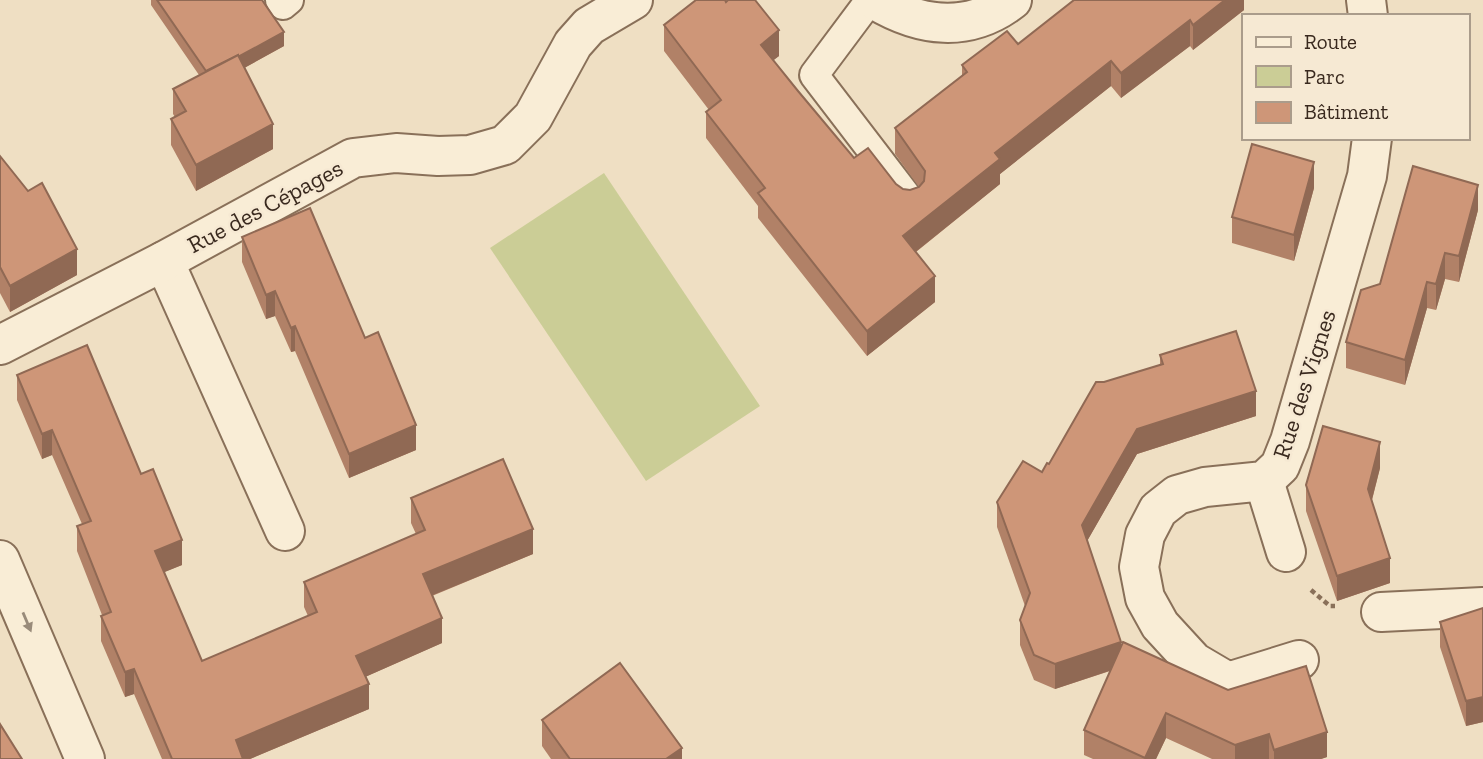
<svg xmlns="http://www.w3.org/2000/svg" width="1483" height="759" font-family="'Zilla Slab',serif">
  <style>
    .green { fill: #cbcd96 }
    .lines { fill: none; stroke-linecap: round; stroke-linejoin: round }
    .service-casing { stroke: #897059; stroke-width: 32 }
    .minor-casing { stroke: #897059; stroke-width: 42 }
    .path { stroke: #897059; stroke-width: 4.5; stroke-dasharray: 5 3.5; stroke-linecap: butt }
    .service { stroke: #f9edd6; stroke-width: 28 }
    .minor { stroke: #f9edd6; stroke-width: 38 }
    .wall { fill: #b18167 }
    .shaded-wall { fill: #906954 }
    .building { fill: #ce9678; stroke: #906954; stroke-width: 2 }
    .oneway { fill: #998b7a }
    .labels { text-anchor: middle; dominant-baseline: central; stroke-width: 5; stroke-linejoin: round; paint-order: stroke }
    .street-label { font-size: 24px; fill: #39291e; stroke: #f6e9d3 }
  </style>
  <rect width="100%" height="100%" fill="#efdfc3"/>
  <!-- green -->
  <polygon class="green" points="604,173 760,406 646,481 490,248"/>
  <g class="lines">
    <!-- service casing -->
    <g class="service-casing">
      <g id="service">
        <polyline points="280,0 283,5 289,0"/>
        <polyline points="870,0 814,75 909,199"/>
      </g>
    </g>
    <!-- minor casing -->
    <g class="minor-casing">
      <g id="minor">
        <path d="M875 0C920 27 968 34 1012 0"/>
        <polyline points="1366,0 1368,16"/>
        <polyline points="164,261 285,531"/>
        <polyline points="0,345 164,261 353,158 396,153 438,156 470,155 505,145 533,117 573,44 589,26 633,0"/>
        <polyline points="1264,481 1286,552"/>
        <polyline points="0,560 85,759"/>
        <polyline points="1381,612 1483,607"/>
        <polyline points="1299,660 1228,682 1194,662 1160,625 1145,598 1139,567 1145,535 1158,510 1177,495 1205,487 1264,481 1280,466 1290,441 1367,176 1372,138"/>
      </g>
    </g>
    <!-- path -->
    <polyline class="path" points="1311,590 1330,606 1335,606"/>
    <!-- service -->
    <use href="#service" class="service"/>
    <!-- minor -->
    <use href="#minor" class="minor"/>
  </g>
  <!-- wall -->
  <g class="wall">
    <polygon points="151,0 262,0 284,46 244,68 273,149 196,191 171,145 171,119 175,117 173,114 173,89 199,75 151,5"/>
    <polygon points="1244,0 1244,10 1193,50 1190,46 1121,98 1111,86 1000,174 1000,184 916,252 935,302 867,356 758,218 758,206 706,138 706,112 709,110 664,51 664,25 779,56 773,60 854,158 903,189 910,190 919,187 895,154 895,128 962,76 962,65 1018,44"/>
    <polygon points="0,156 77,275 10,312 0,293"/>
    <polygon points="1314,188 1294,261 1232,243 1232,217"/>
    <polygon points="1478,210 1459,282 1445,279 1436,310 1427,308 1405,385 1346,368 1346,342 1380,284"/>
    <polygon points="242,237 365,338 416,450 349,478 295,351 291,352 275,316 266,319 242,262"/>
    <polygon points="1160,355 1256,416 1137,454 1087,541 1121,646 1327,757 1321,759 1212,759 1166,738 1156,759 1093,759 1084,755 1084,730 1110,671 1055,689 1034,680 1020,645 1020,620 1025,606 997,527 997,502 1042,472 1049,464 1104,382 1160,365"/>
    <polygon points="17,375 141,474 182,565 164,572 202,661 308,616 304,607 304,582 416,534 411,523 411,498 533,554 432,596 442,643 365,677 369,709 250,759 162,759 134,694 125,697 101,641 101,616 102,615 77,551 77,526 82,524 52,455 42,459 17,400"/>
    <polygon points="1380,468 1372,500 1390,583 1337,601 1306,511 1306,485"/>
    <polygon points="1483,608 1483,723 1483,722 1466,726 1440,647 1440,622"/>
    <polygon points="542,720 682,759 551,759 542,746"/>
  </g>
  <!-- shaded-wall -->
  <g class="shaded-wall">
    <polygon points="1225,0 1244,0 1244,10 1193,50 1193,25"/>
    <polygon points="1190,20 1190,46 1121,98 1121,73"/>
    <polygon points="779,30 779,56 761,70 761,45"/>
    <polygon points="284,32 284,46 208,88 208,73"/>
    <polygon points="1111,61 1111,86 1000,174 1000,184 903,262 903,236 995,153"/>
    <polygon points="273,124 273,149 196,191 196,165"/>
    <polygon points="1314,162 1314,188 1294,261 1294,235"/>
    <polygon points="1478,185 1478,210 1459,282 1459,256"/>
    <polygon points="77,249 77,275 10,312 10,286"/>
    <polygon points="1445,253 1445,279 1436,310 1436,284"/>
    <polygon points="935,276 935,302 867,356 867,331"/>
    <polygon points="1427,282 1427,308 1405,385 1405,360"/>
    <polygon points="275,291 275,316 266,319 266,295"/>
    <polygon points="295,326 295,351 291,352 291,328"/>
    <polygon points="1256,391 1256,416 1137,454 1082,550 1082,525 1137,429"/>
    <polygon points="416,425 416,450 349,478 349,454"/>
    <polygon points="52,430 52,455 42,459 42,434"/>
    <polygon points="1380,442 1380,468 1368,515 1368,489"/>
    <polygon points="533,529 533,554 423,599 423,574"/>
    <polygon points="182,540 182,565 155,576 155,551"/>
    <polygon points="1390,558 1390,583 1337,601 1337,576"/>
    <polygon points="442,618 442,643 356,681 356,656"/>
    <polygon points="1121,642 1121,667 1055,689 1055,664"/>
    <polygon points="134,669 134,694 125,697 125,672"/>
    <polygon points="369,684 369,709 250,759 236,759 236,740"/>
    <polygon points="1483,697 1483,722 1466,726 1466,701"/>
    <polygon points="1166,713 1166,738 1156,759 1145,759"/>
    <polygon points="1327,732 1327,757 1321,759 1274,759 1274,750"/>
    <polygon points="1269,734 1269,759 1235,759 1235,745"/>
    <polygon points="682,748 682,759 666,759"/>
  </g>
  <!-- building -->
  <g class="building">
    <polygon points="157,0 262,0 284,32 238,57 238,55 206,71"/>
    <polygon points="696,0 725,0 726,2 728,0 755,0 779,30 761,45 798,91 854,158 868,148 896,184 903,189 910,190 919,187 924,181 925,171 895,128 967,72 962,65 1007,31 1018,44 1074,0 1225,0 1193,25 1190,20 1121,73 1111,61 995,153 1000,159 903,236 935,276 867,331 758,193 765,188 706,112 721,100 664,25"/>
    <polygon points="238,55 273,124 196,165 171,119 186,111 173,89"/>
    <polygon points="1252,144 1314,162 1294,235 1232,217"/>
    <polygon points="0,156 28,191 42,183 77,249 10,286 0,267"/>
    <polygon points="1413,166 1478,185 1459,256 1445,253 1436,284 1427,282 1405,360 1346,342 1361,290 1380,284"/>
    <polygon points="310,208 365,338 378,332 416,425 349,454 295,326 291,328 275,291 266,295 242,237"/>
    <polygon points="1236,331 1256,391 1137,429 1082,525 1121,642 1055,664 1034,655 1020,620 1030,593 997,502 1023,461 1042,472 1047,463 1049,464 1096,382 1104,382 1163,364 1160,355"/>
    <polygon points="87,345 141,474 153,469 182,540 155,551 202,661 317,612 304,582 425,530 411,498 503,459 533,529 423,574 442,618 356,656 369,684 236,740 243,759 172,759 134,669 125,672 101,616 111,612 77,526 91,521 52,430 42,434 17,375"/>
    <polygon points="1323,426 1380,442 1368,489 1390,558 1337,576 1306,485"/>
    <polygon points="1483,608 1483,698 1483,697 1466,701 1440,622"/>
    <polygon points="1123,642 1228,690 1306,666 1327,732 1274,750 1269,734 1235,745 1166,713 1145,758 1084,730"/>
    <polygon points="620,663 682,748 666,759 570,759 542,720"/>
    <polygon points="0,724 22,759 0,759"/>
  </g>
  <!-- one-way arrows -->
  <defs><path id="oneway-solid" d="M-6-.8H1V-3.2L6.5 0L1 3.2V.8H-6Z" transform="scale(1.75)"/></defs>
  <use class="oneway" href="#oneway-solid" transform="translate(27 622) rotate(67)"/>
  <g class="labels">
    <!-- street labels -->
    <g class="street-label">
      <text transform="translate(265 206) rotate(-28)">Rue des Cépages</text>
      <text transform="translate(1304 384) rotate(-72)">Rue des Vignes</text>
    </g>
  </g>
  <!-- legend -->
  <rect x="1242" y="14" width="228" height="126" fill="#f6e9d3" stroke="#aa9c8b" stroke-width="2"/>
  <rect x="1256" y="37" width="35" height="10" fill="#f9edd6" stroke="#aa9c8b" stroke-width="2"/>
  <text x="1304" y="49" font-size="21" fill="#39291e">Route</text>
  <rect x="1256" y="66" width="35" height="21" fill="#cbcd96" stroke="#aa9c8b" stroke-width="2"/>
  <text x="1304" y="84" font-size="21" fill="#39291e">Parc</text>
  <rect x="1256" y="102" width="35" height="21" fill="#ce9678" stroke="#aa9c8b" stroke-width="2"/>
  <text x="1304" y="119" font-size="21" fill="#39291e">Bâtiment</text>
</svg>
